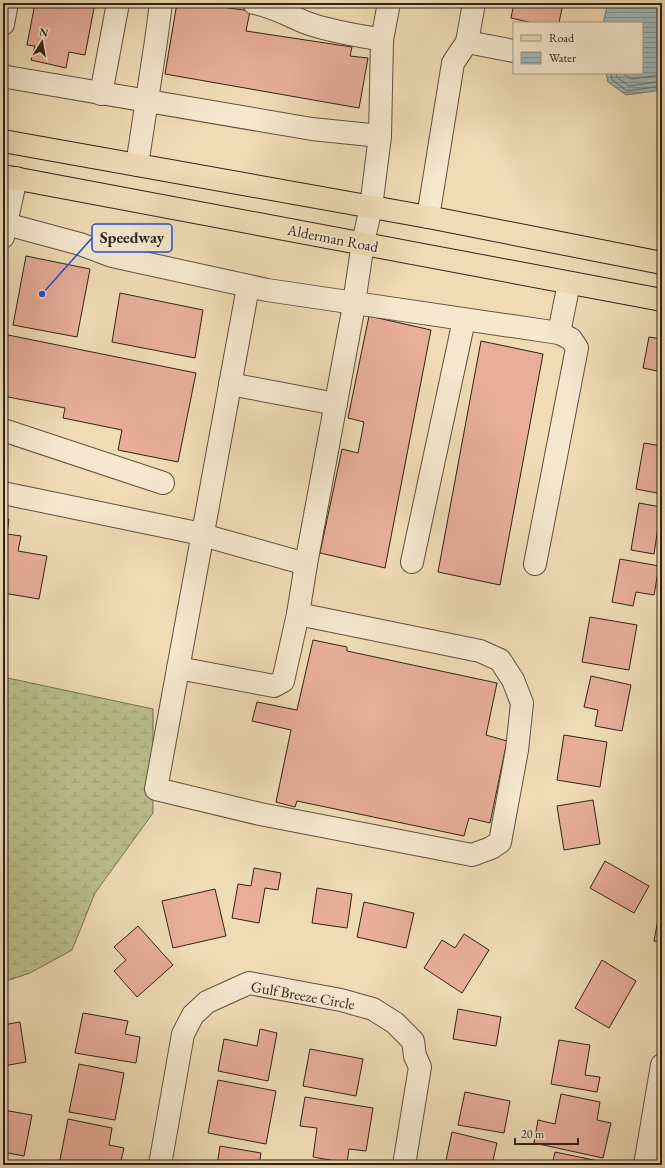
<svg xmlns="http://www.w3.org/2000/svg" width="665" height="1168" font-family="'EB Garamond',serif">
  <style>
    .wetland { fill: url(#wetland-marsh); stroke: #767154 }
    .water { fill: url(#water-rules); stroke: #737d7a }
    .lines { fill: none; stroke-linecap: round; stroke-linejoin: round }
    .shore { stroke: #686e6a; stroke-width: 1 }
    .building { fill: #e8ae9a; stroke: #32221b }
    .minor-casing { stroke: #615042; stroke-width: 24 }
    .major-casing { stroke: #32221b; stroke-width: 24 }
    .minor { stroke: #f5e8cf; stroke-width: 22 }
    .major { stroke: #efdcb5; stroke-width: 22 }
    .labels { text-anchor: middle; dominant-baseline: central; stroke-width: 3; stroke-linejoin: round; paint-order: stroke }
    .street-label { font-size: 15px; fill: #32221b; stroke: #f5e8cf }
    .leader { fill: none; stroke: #1d4ed8; stroke-width: 1.5 }
    .callout-dot { fill: #1d4ed8; stroke: #f5e8cf; stroke-width: 1.5 }
    .callout { fill: #f5e8cf; stroke: #1d4ed8; stroke-width: 1.5 }
    .callout-label { font-size: 16px; text-anchor: middle; font-weight: bold; fill: #32221b }
  </style>
  <defs>
    <pattern id="wetland-marsh" width="20" height="14" patternUnits="userSpaceOnUse"><rect width="20" height="14" fill="#bac08d"/><path d="M1 5h8M5 5V1M11 12h8M15 12V8" fill="none" stroke="#a0a579"/></pattern>
    <pattern id="water-rules" width="6" height="5" patternUnits="userSpaceOnUse"><rect width="6" height="5" fill="#9fb9b9"/><path d="M0 2.5h6" fill="none" stroke="#829696"/></pattern>
  </defs>
  <rect width="100%" height="100%" fill="#efdcb5"/>
  <filter id="stains"><feTurbulence type="fractalNoise" baseFrequency=".005" numOctaves="4"/><feColorMatrix values="0 0 0 0 .2 0 0 0 0 .09 0 0 0 0 .02 0 0 0 .5 -.17"/></filter>
  <radialGradient id="worn" r=".72"><stop offset=".6" stop-color="#630" stop-opacity="0"/><stop offset="1" stop-color="#630" stop-opacity=".3"/></radialGradient>
  <!-- wetland -->
  <polygon class="wetland" points="3,677 153,709 153,813 95,893 72,950 30,973 3,982"/>
  <!-- water -->
  <polygon class="water" points="608,3 662,3 662,90 626,95 608,82 606,73 642,73 642,23 603,23"/>
  <g class="lines">
    <!-- shore -->
    <g class="shore">
      <polyline points="611,73 612,80 627,91 662,86"/>
      <polyline points="616,73 617,77 629,86 662,81"/>
      <polyline points="622,73 631,79 662,75"/>
    </g>
  </g>
  <!-- building -->
  <g class="building">
    <polygon points="35,3 95,3 85,55 69,52 66,68 31,60 35,46 27,45"/>
    <polygon points="177,3 195,3 250,11 246,31 352,47 350,56 368,58 359,108 165,74"/>
    <polygon points="514,3 563,3 559,23 533,23 511,18"/>
    <polygon points="26,256 90,269 77,337 13,325"/>
    <polygon points="120,293 203,310 195,358 112,342"/>
    <polygon points="369,316 431,330 385,568 320,553 342,449 358,453 364,422 348,418"/>
    <polygon points="8,335 196,373 178,462 118,450 122,430 63,418 65,408 3,396 3,358"/>
    <polygon points="649,337 662,339 662,372 643,368"/>
    <polygon points="481,341 543,354 500,585 438,572"/>
    <polygon points="661,385 662,386 662,401 659,401"/>
    <polygon points="644,443 662,446 662,494 636,489"/>
    <polygon points="639,503 661,507 654,554 631,550"/>
    <polygon points="3,518 9,519 7,534 21,536 18,551 47,556 39,599 3,593"/>
    <polygon points="620,559 659,566 654,595 636,592 633,606 612,602"/>
    <polygon points="590,617 637,625 629,670 582,662"/>
    <polygon points="313,640 347,647 347,651 497,683 486,735 507,741 490,823 469,818 464,836 297,801 295,807 276,802 291,730 252,721 257,702 297,710"/>
    <polygon points="591,676 631,685 622,731 595,726 598,710 584,707"/>
    <polygon points="564,735 607,742 600,787 557,780"/>
    <polygon points="593,800 600,844 564,850 557,806"/>
    <polygon points="605,861 649,886 634,913 590,888"/>
    <polygon points="254,868 281,873 278,890 265,888 259,923 232,918 238,884 251,886"/>
    <polygon points="317,888 352,894 347,928 312,923"/>
    <polygon points="215,889 226,936 173,948 162,901"/>
    <polygon points="662,898 662,943 654,941"/>
    <polygon points="364,902 414,913 406,948 357,937"/>
    <polygon points="138,926 173,965 137,997 114,971 126,960 114,947"/>
    <polygon points="464,934 489,950 462,993 424,968 442,940 455,948"/>
    <polygon points="602,960 636,981 609,1028 575,1008"/>
    <polygon points="458,1009 501,1017 496,1046 453,1039"/>
    <polygon points="83,1013 128,1021 125,1034 140,1037 136,1063 75,1053"/>
    <polygon points="20,1022 26,1062 3,1066 3,1025"/>
    <polygon points="260,1029 277,1033 268,1081 218,1071 224,1039 257,1046"/>
    <polygon points="559,1040 590,1045 585,1075 600,1077 597,1092 551,1084"/>
    <polygon points="310,1049 363,1059 356,1096 303,1086"/>
    <polygon points="79,1064 124,1073 115,1120 69,1112"/>
    <polygon points="218,1080 276,1091 266,1144 208,1133"/>
    <polygon points="465,1092 510,1101 504,1133 458,1125"/>
    <polygon points="561,1094 600,1102 597,1120 611,1123 603,1158 534,1143 538,1120 555,1124"/>
    <polygon points="305,1097 373,1108 366,1151 349,1149 347,1163 313,1157 317,1128 300,1126"/>
    <polygon points="3,1110 32,1115 24,1156 3,1152"/>
    <polygon points="68,1119 112,1128 109,1145 124,1148 120,1165 59,1165"/>
    <polygon points="452,1132 497,1143 493,1160 508,1163 507,1165 445,1165"/>
    <polygon points="220,1146 261,1153 259,1165 217,1165"/>
    <polygon points="555,1152 603,1162 603,1165 552,1165"/>
  </g>
  <g class="lines">
    <!-- minor casing -->
    <g class="minor-casing">
      <g id="minor">
        <path d="M254 3C273 6 289 16 307 23 331 32 357 35 382 40"/>
        <polyline points="474,3 467,42 514,51"/>
        <polyline points="3,24 7,3"/>
        <polyline points="3,75 7,77 312,129 380,136"/>
        <polyline points="101,94 118,3"/>
        <polyline points="137,165 156,41 161,3"/>
        <polyline points="428,217 453,63 467,42"/>
        <polyline points="6,224 80,244 112,256 267,290 559,333 571,339 577,348 535,564"/>
        <polyline points="3,237 16,178"/>
        <polyline points="248,287 156,789 260,814 472,855 491,848 500,842 517,750 522,703 513,680 500,660 480,651 298,614 306,564"/>
        <polyline points="559,333 569,283"/>
        <polyline points="230,384 336,404"/>
        <polyline points="3,430 163,483"/>
        <polyline points="3,493 192,532 306,564 352,316 363,243 371,207 380,136 382,40 389,3"/>
        <polyline points="412,562 464,320"/>
        <polyline points="178,668 274,686 283,681 298,614"/>
        <polyline points="160,1165 183,1034 193,1015 207,1002 249,983 341,1000 373,1009 395,1023 413,1041 415,1056 420,1067 404,1165"/>
        <polyline points="645,1165 662,1065"/>
      </g>
    </g>
    <!-- major casing -->
    <g class="major-casing">
      <g id="major">
        <polyline points="3,141 428,217 662,263"/>
        <polyline points="3,176 662,300"/>
      </g>
    </g>
    <!-- minor -->
    <use href="#minor" class="minor"/>
    <!-- major -->
    <use href="#major" class="major"/>
  </g>
  <g class="labels">
    <!-- street labels -->
    <g class="street-label">
      <text transform="translate(333 238) rotate(11)">Alderman Road</text>
      <text transform="translate(303 995) rotate(10)">Gulf Breeze Circle</text>
    </g>
  </g>
  <!-- callouts -->
  <path class="leader" d="M42 294L92 238"/>
  <circle class="callout-dot" cx="42" cy="294" r="4"/>
  <rect class="callout" x="92" y="224" width="80" height="28" rx="4"/>
  <g class="callout-label">
    <text x="132" y="243">Speedway</text>
  </g>
  <!-- margin -->
  <rect width="665" height="1168" fill="none" stroke="#efdcb5" stroke-width="16"/>
  <rect x="4" y="4" width="657" height="1160" fill="none" stroke="#32221b" stroke-width="2"/>
  <rect x="8" y="8" width="649" height="1152" fill="none" stroke="#32221b"/>
  <!-- legend -->
  <rect x="513" y="22" width="130" height="52" fill="#f5e8cf" stroke="#a79987"/>
  <rect x="521" y="35" width="20" height="6" fill="#efdcb5" stroke="#a79987"/>
  <text x="549" y="42" font-size="12" fill="#32221b">Road</text>
  <rect x="521" y="52" width="20" height="12" fill="url(#water-rules)" stroke="#a79987"/>
  <text x="549" y="62" font-size="12" fill="#32221b">Water</text>
  <!-- north arrow -->
  <g transform="translate(42 42) rotate(11)" stroke="#f5e8cf" stroke-width="3" paint-order="stroke">
  <path d="M0-3L7 15L0 10L-7 15Z" fill="#32221b"/>
  <text y="-6" font-size="11" font-weight="bold" text-anchor="middle" fill="#32221b">N</text>
  </g>
  <!-- scale -->
  <path d="M515 1138v6h63v-6" fill="none" stroke="#32221b" stroke-width="2"/>
  <text x="521" y="1138" font-size="12" fill="#32221b" stroke="#f5e8cf" stroke-width="3" paint-order="stroke">20 m</text>
  <rect width="100%" height="100%" filter="url(#stains)"/>
  <rect width="100%" height="100%" fill="url(#worn)"/>
</svg>
